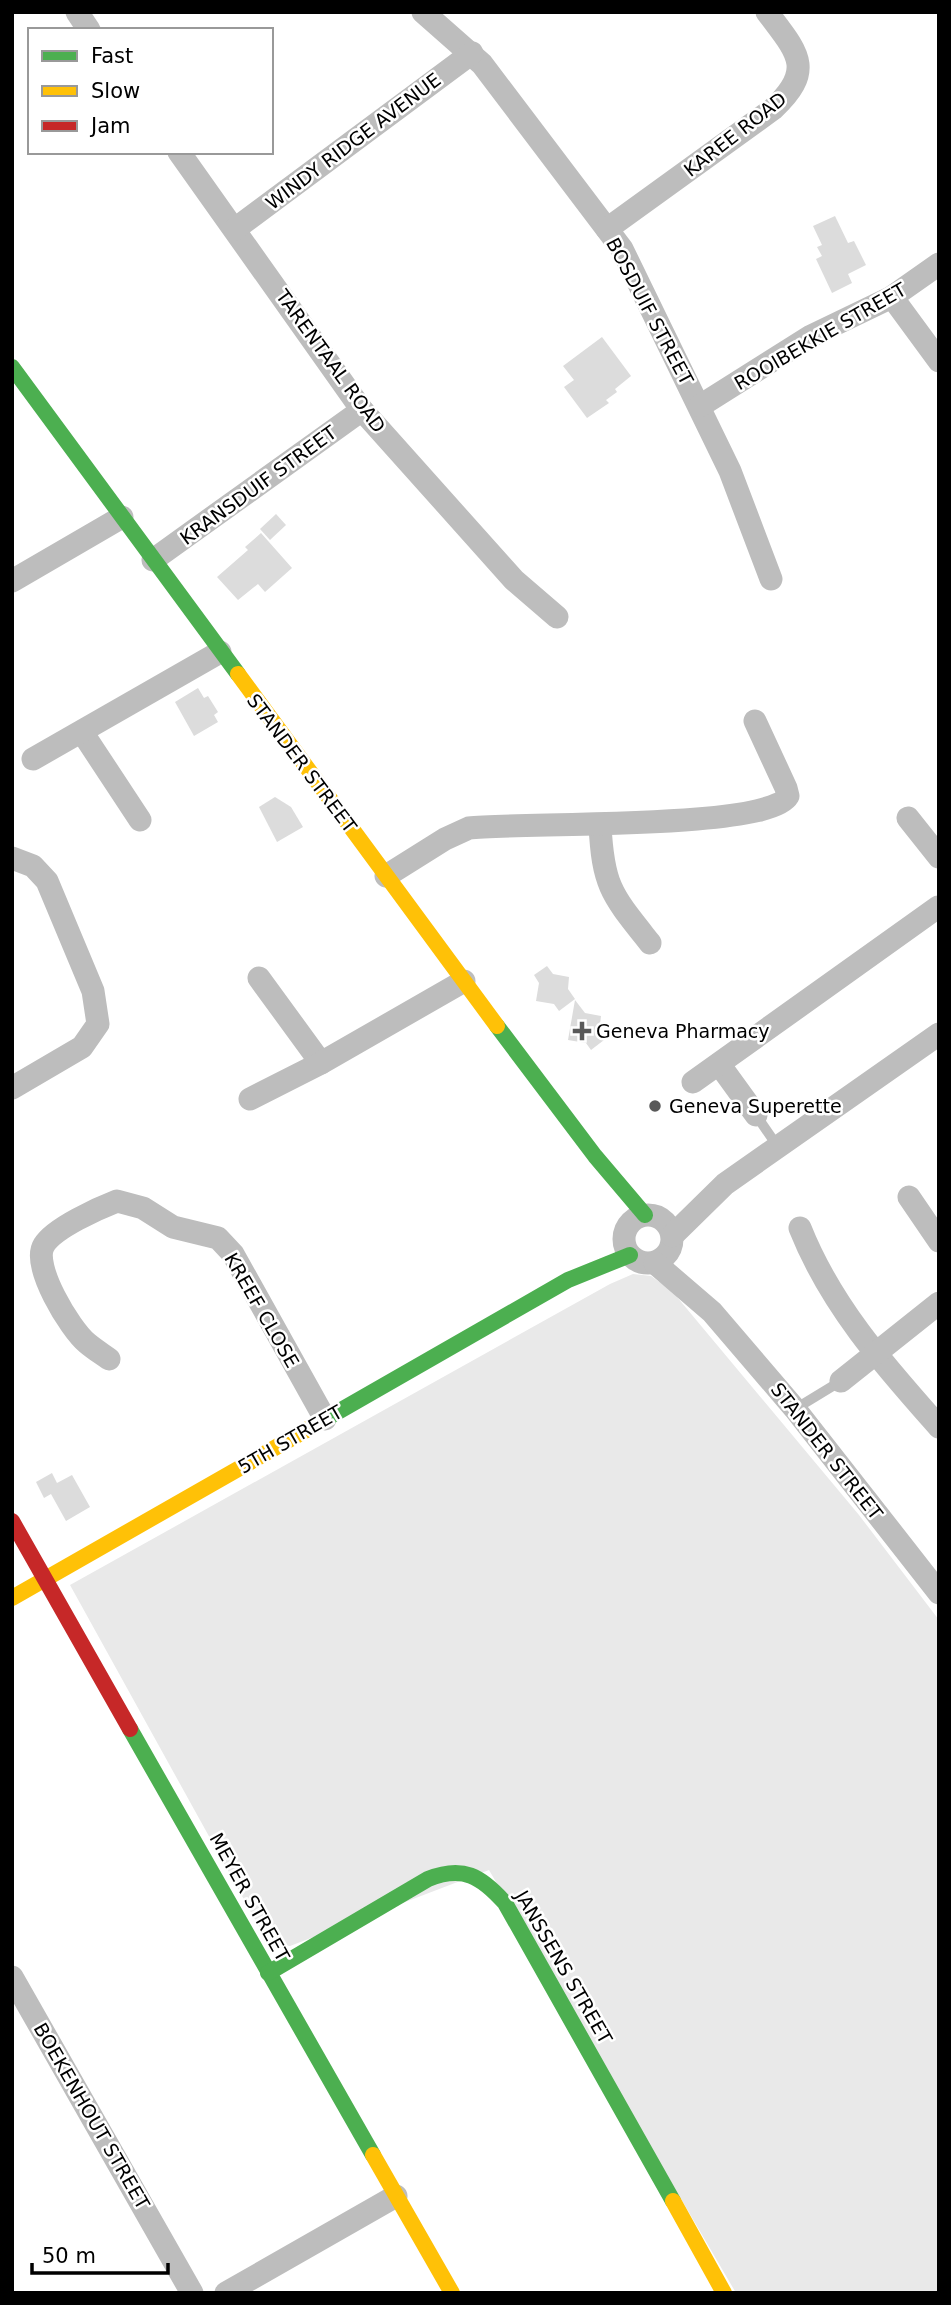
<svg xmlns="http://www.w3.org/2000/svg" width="951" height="2305" font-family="'DejaVu Sans',sans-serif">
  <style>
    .green { fill: #e9e9e9 }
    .building { fill: #dcdcdc }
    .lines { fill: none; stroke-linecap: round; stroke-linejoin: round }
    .lane { stroke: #bdbdbd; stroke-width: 10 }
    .street { stroke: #bdbdbd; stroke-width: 23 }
    .fast { stroke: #4caf50; stroke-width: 16 }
    .slow { stroke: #ffc107; stroke-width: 16 }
    .jam { stroke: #c62828; stroke-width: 16 }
    .poi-dot { fill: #595959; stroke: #fff; stroke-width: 2.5 }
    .labels { text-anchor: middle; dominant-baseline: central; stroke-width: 5; stroke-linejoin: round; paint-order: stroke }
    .street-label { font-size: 19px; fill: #000; stroke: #fff }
    .poi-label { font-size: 19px; fill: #000; stroke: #fff; text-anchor: start }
  </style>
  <rect width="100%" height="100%" fill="#fff"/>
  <!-- green -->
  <polygon class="green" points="633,1274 651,1276 672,1291 859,1515 939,1620 939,2293 736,2293 489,1870 290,1946 271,1943 263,1934 70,1585 610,1284"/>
  <!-- building -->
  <g class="building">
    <polygon points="835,216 848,243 854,241 866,265 848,274 852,283 832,293 816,259 822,256 817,247 822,245 813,226"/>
    <polygon points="602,337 631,376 615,389 617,392 606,400 609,403 587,418 564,387 574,380 563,366"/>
    <polygon points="276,514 286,525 270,540 260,529"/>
    <polygon points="261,533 292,568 265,592 258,584 238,600 217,577 248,550 245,547"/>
    <polygon points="198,688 204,698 208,696 218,712 214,715 218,722 194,736 175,702"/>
    <polygon points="275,797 291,807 303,827 277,842 259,807"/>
    <polygon points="547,966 553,974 569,977 568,989 575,999 559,1011 554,1004 536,1001 539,983 534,975"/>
    <polygon points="575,1000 585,1013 601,1016 599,1033 604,1040 591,1050 586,1043 568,1040"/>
    <polygon points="52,1473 57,1483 72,1475 90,1507 66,1521 51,1494 44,1498 36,1482"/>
  </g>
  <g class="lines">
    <!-- lane -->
    <g class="lane">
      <polyline points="756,1115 778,1147"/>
      <polyline points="795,1409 841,1381"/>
    </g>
    <!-- street -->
    <g class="street">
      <polyline points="77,12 89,30"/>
      <polyline points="423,12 482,64 622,249 730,471 771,579"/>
      <polyline points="179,152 362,410 514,580 557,617"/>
      <polyline points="235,229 472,53"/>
      <path d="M607 229 773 109C816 69 797 52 767 12"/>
      <polyline points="892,297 939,361"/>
      <polyline points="700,406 811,336 892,297 939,264"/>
      <polyline points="153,560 362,410"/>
      <polyline points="12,581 122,517"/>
      <polyline points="82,732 140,820"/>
      <polyline points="33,759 220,652"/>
      <polyline points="908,818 939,857"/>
      <path d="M600 825C603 887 612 895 650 943"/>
      <polyline points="12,858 33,866 47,881 93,991 98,1024 82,1047 12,1088"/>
      <path d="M386 876 445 839 469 828C517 822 769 830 788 796L786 788 755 721"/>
      <polyline points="259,978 321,1063"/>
      <polyline points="719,1064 756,1115"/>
      <polyline points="693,1082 938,907"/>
      <polyline points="250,1099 321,1063 464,981"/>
      <polyline points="909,1197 939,1241"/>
      <circle cx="648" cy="1239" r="24"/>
      <path d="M800 1228C831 1306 884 1365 939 1427"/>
      <polyline points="672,1236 725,1184 939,1034"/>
      <polyline points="655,1263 712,1312 795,1409 939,1593"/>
      <path d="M109 1359C102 1354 94 1349 87 1343 70 1329 31 1265 44 1245 54 1228 99 1208 117 1201L143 1208 173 1227 218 1238 233 1254 325 1419"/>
      <polyline points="841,1381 939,1303"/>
      <polyline points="12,1977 192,2293"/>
      <polyline points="226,2293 396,2196"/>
    </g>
    <!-- fast -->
    <g class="fast">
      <polyline points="12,367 238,674"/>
      <polyline points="497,1026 595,1156 645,1215"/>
      <polyline points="315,1425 568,1280 630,1255"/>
      <polyline points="130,1729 373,2155"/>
      <path d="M268 1973 428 1879C463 1865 481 1876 505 1903L673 2201"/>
    </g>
    <!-- slow -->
    <g class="slow">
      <polyline points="238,674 497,1026"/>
      <polyline points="12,1598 315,1425"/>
      <polyline points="373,2155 452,2293"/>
      <polyline points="673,2201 724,2293"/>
    </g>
    <!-- jam -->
    <polyline class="jam" points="12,1521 130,1729"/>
  </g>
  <!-- markers -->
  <g class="poi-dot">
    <path d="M578.5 1020.5h7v7h7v7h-7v7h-7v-7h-7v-7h7z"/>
    <circle cx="655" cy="1106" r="7"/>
  </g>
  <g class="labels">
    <!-- street labels -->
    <g class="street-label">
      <text transform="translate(735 134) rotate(-38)">KAREE ROAD</text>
      <text transform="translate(353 141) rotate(-37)">WINDY RIDGE AVENUE</text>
      <text transform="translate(650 311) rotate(62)">BOSDUIF STREET</text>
      <text transform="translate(820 336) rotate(-30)">ROOIBEKKIE STREET</text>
      <text transform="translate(331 361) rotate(54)">TARENTAAL ROAD</text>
      <text transform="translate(258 485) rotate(-36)">KRANSDUIF STREET</text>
      <text transform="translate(302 763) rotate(53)">STANDER STREET</text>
      <text transform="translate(262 1310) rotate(60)">KREEF CLOSE</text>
      <text transform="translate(290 1439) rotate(-30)">5TH STREET</text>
      <text transform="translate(827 1451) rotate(52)">STANDER STREET</text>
      <text transform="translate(250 1897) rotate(61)">MEYER STREET</text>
      <text transform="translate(564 1967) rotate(60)">JANSSENS STREET</text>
      <text transform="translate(92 2116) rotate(60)">BOEKENHOUT STREET</text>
    </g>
    <!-- poi labels -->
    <g class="poi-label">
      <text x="596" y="1031">Geneva Pharmacy</text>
      <text x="669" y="1106">Geneva Superette</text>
    </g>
  </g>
  <!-- border -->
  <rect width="951" height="2305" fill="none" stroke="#000000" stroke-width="28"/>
  <!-- legend -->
  <rect x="28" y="28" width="245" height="126" fill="#ffffff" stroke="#999999" stroke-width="2"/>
  <rect x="42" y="51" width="35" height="10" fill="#4caf50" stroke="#999999" stroke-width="2"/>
  <text x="91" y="63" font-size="21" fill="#000000">Fast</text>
  <rect x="42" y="86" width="35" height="10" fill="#ffc107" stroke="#999999" stroke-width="2"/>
  <text x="91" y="98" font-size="21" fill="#000000">Slow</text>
  <rect x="42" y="121" width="35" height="10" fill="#c62828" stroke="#999999" stroke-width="2"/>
  <text x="91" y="133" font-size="21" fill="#000000">Jam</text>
  <!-- scale -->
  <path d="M32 2263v10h136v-10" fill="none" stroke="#000000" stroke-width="3.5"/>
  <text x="42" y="2263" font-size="21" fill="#000000" stroke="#ffffff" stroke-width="5" paint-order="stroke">50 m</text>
</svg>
